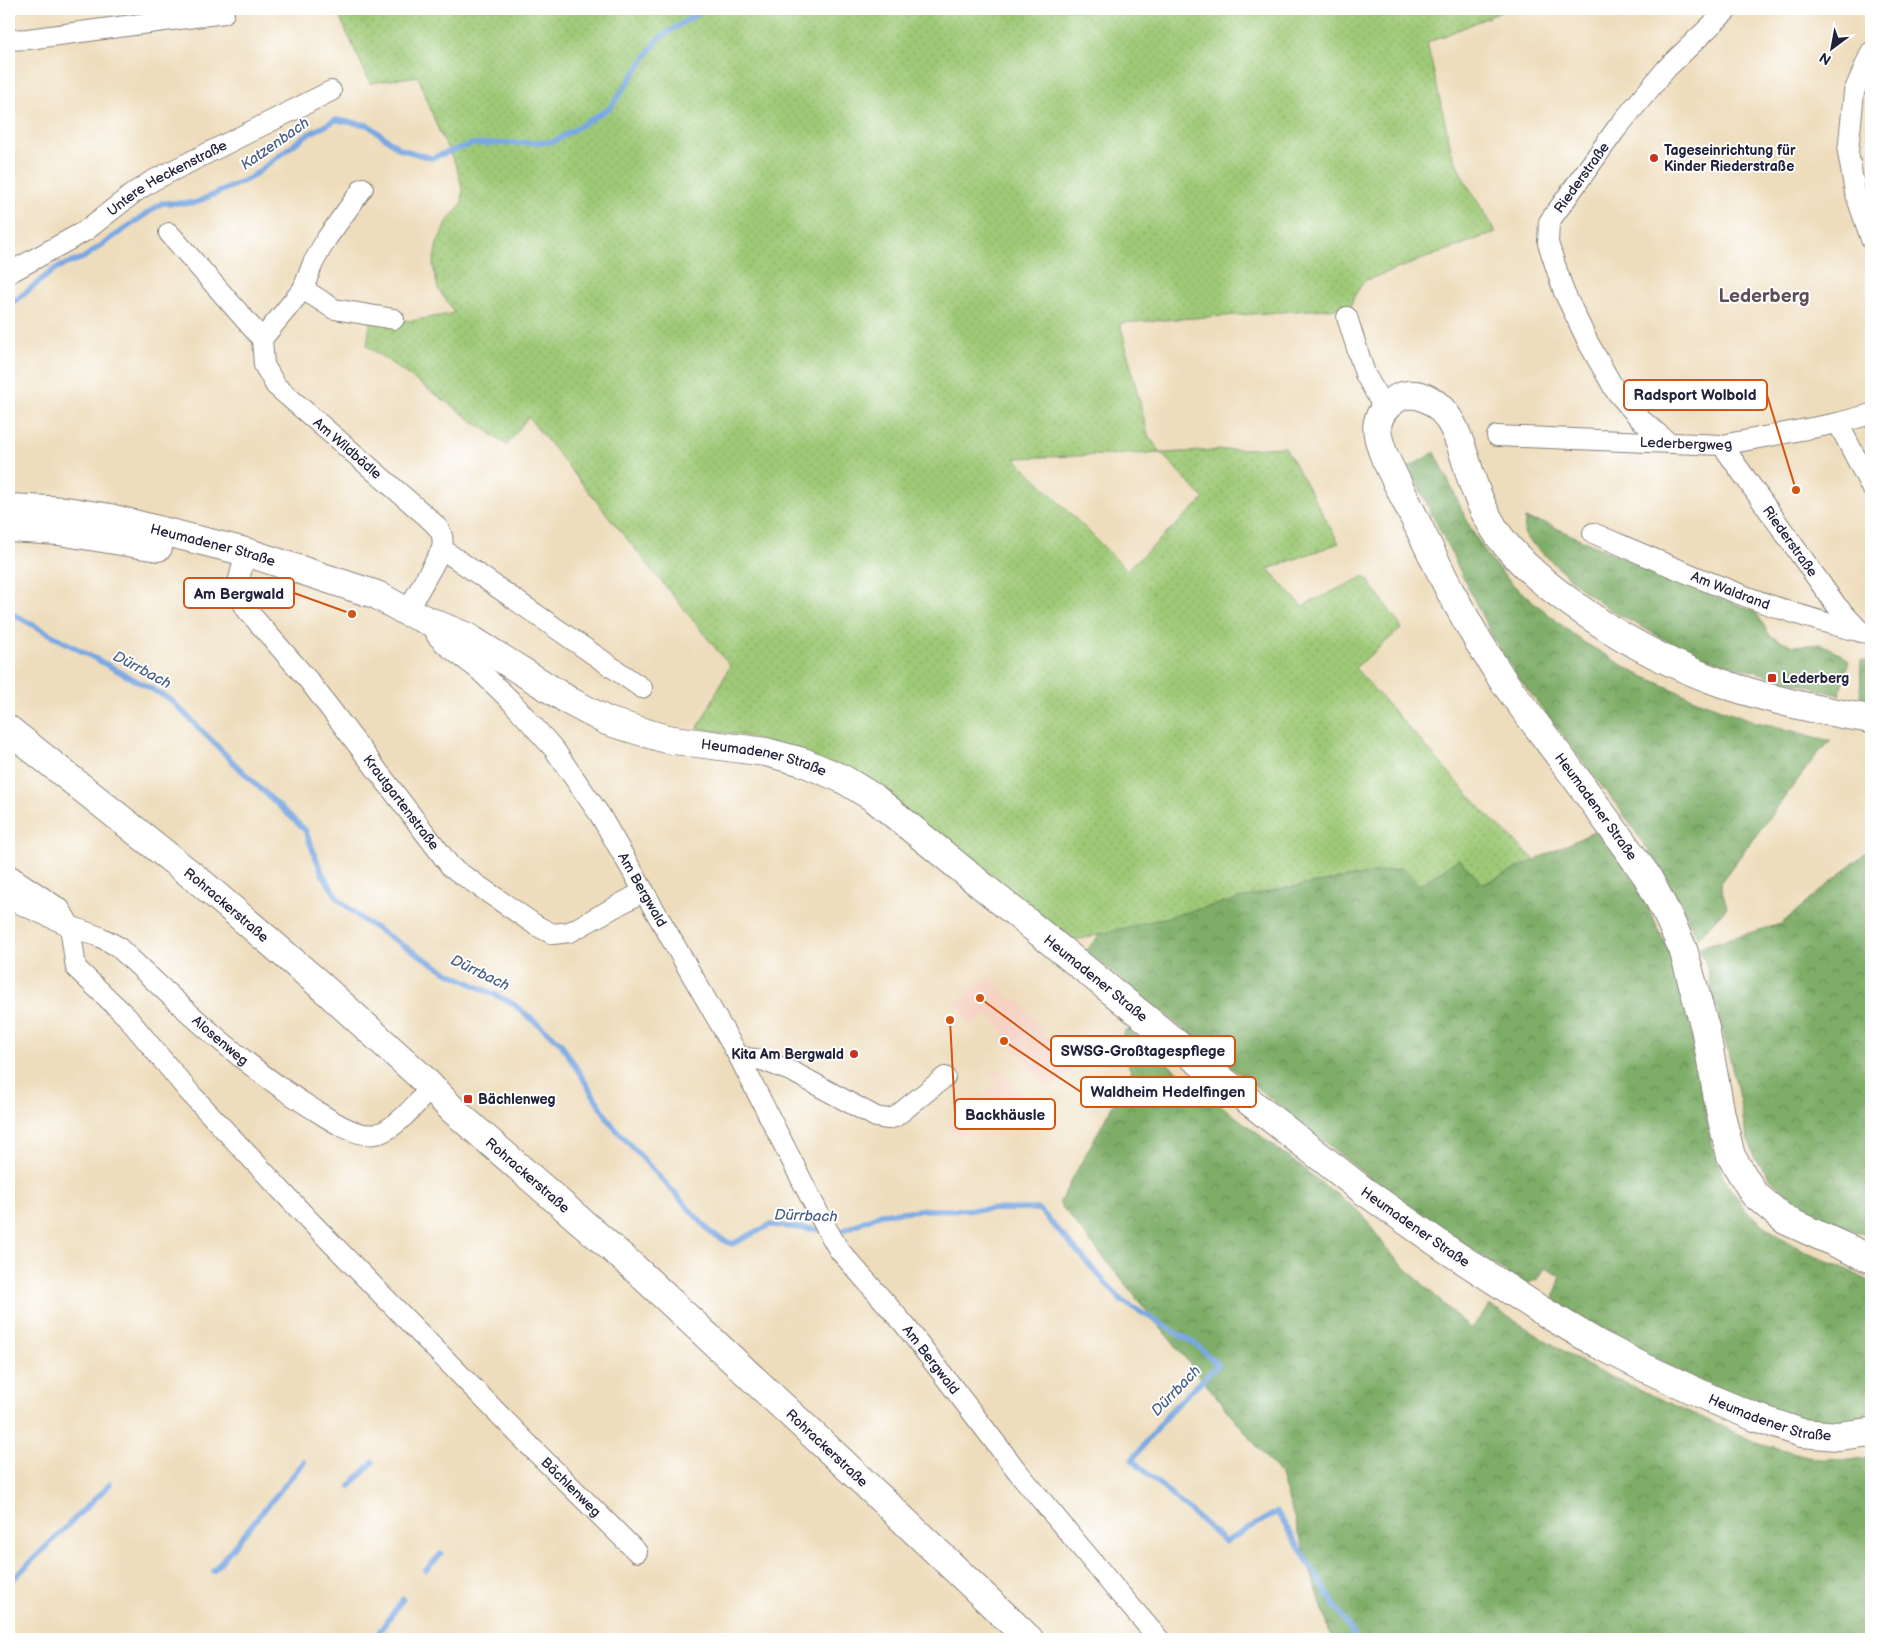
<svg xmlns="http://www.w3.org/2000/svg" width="1880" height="1648" font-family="'Balsamiq Sans',sans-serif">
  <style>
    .built { fill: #f5d2c2 }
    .forest { fill: url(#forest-crowns); stroke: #506851 }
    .garden { fill: url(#garden-dots); stroke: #607658; fill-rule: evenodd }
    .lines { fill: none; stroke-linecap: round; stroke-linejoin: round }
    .stream { stroke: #79a8e2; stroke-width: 5.5 }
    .street-casing { stroke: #88807c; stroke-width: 22 }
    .secondary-casing { stroke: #88807c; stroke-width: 30 }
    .street { stroke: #fff; stroke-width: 20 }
    .secondary { stroke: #fff; stroke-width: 28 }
    .poi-dot { fill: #c8321e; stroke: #fff; stroke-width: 2 }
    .labels { text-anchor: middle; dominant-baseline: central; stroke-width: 4; stroke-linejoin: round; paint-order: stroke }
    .poi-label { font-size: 14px; font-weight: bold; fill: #22223b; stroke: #fff; text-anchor: start }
    .street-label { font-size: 14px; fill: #22223b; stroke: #fff }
    .water-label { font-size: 15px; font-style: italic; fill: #495e86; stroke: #fff }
    .district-label { font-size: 19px; font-weight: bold; fill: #5f4d55; stroke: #fff }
    .leader { fill: none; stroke: #d45411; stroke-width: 2 }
    .callout-dot { fill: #d45411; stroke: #fff; stroke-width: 2 }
    .callout { fill: #fff; stroke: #d45411; stroke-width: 2 }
    .callout-label { font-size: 15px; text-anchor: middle; font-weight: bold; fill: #22223b }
  </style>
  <defs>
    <pattern id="forest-crowns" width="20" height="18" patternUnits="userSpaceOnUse" patternTransform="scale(1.25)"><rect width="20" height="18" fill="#7ead67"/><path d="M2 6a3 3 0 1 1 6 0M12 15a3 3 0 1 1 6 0" fill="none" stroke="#678c56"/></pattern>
    <pattern id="garden-dots" width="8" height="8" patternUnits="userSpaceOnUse" patternTransform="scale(1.25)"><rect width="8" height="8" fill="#9ec976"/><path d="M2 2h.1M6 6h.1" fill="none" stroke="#88ac67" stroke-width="1.8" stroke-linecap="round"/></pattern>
  </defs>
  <rect width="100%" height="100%" fill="#fff"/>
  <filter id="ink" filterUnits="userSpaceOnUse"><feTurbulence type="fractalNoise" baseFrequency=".02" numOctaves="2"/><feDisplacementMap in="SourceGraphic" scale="10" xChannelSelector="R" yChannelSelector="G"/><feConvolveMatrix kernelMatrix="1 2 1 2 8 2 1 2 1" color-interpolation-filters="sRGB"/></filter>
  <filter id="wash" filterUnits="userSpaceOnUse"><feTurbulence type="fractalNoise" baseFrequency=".0096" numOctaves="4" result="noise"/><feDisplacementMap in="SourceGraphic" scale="20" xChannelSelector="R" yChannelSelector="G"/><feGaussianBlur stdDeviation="1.12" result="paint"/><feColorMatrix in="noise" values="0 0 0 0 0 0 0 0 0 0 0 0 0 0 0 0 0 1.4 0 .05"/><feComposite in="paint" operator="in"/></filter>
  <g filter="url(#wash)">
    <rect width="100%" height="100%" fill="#eeddbc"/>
    <!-- built -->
    <g class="built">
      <polygon points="991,976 1011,1001 1017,997 1073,1071 1053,1086 1050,1082 1044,1087 989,1014 972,1026 955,1003"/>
      <polygon points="999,1068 1025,1101 1015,1108 1012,1105 1007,1109 1003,1104 958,1138 947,1123 992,1089 991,1087 997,1082 991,1074"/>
    </g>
    <!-- forest -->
    <g class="forest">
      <polygon points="1435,452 1471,529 1488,557 1513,585 1580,640 1636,673 1699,701 1754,721 1831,741 1815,757 1720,883 1727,907 1698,938 1648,850 1621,811 1518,677 1494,640 1409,467"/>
      <polygon points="1525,519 1548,524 1597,547 1756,612 1770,636 1794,646 1821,644 1839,653 1849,661 1839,695 1689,653 1609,609 1584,591 1524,536"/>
      <polygon points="1861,661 1871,661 1871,705 1860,703"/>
      <polygon points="1600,829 1639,888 1673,961 1688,1012 1711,1143 1723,1176 1745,1210 1777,1235 1807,1253 1838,1265 1871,1282 1871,1418 1858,1424 1819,1426 1766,1412 1685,1374 1600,1330 1557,1302 1554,1297 1561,1276 1545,1268 1538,1279 1524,1285 1392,1196 1086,951 1100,934 1270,891 1404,868 1419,885 1459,859 1484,884"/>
      <polygon points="1871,848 1871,1237 1838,1224 1800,1205 1772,1180 1754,1157 1744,1124 1737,1088 1706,964 1699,947 1781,924"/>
      <polygon points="1126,1029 1157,1056 1362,1214 1390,1253 1471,1330 1489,1305 1593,1369 1759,1443 1819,1459 1849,1460 1871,1457 1871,1639 1332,1639 1281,1476 1059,1203 1131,1072 1120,1042"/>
    </g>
    <!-- garden -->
    <path class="garden" d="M336 9H1508L1427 43 1452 153 1464 179 1496 232 1364 281 1353 298 1347 317 1340 308 1120 323 1148 435 1161 453 1285 447 1339 543 1268 569 1302 606 1365 576 1402 628 1355 668 1487 815 1535 860 1483 884 1459 859 1419 885 1403 868 1270 891 1073 941 959 850 750 737 698 728 730 666 528 417 507 445 367 346 371 315 411 321 455 313 438 289 433 265 437 243 447 222 462 203 463 191 457 168 438 129 418 76 370 83ZM1161 453 1204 499 1127 570 1015 458Z"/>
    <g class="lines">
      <!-- stream -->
      <g class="stream">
        <polyline points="9,306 56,268 83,258 162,203 195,203 250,178 305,136 336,120 368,125 400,149 431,158 472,144 553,142 610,108 659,38 705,9"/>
        <polyline points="9,612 170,699 244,773 305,830 322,873 339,900 364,921 445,971 512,1003 560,1042 612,1125 712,1234 732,1244 770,1225 822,1230"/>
        <polyline points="834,1231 839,1232 881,1214 920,1210 1039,1209 1122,1301 1197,1345 1218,1365 1173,1408 1132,1460 1225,1542 1277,1512 1356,1639"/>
        <polyline points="350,1486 373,1462"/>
        <polyline points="426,1570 441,1554"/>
        <polyline points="213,1571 304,1462"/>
        <polyline points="9,1583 110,1484"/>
        <polyline points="374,1639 403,1599"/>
      </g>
    </g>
  </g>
  <g filter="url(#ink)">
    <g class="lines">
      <!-- street casing -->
      <g class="street-casing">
        <g id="street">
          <polyline points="9,40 28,39 224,13"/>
          <polyline points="1871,52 1854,92 1848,152 1855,192 1871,239"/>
          <path id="s1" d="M363 188 327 238 313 263 303 289 262 339 264 365 276 386 426 516C438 527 445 532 442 549L407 612"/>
          <polyline points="169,233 262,339"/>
          <path id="s2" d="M9 273 85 231 135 192 152 181 331 91"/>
          <polyline points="303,289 334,309 394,319"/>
          <polyline points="1347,317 1365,374 1384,408"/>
          <polyline points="1838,423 1871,487"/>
          <path id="s3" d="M1497 436 1722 445 1838 423 1871 414"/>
          <path id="s4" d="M1669 443 1639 418 1615 390 1589 344 1564 292 1548 243 1549 222 1617 128 1667 68 1728 9"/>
          <path id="s5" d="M1722 445 1836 605 1861 632"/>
          <path id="s6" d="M1593 533C1684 572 1774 613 1871 634"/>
          <polyline points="442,549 642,688"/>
          <path id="s7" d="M246 552 238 583V594L247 610 309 681 451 867 537 926 553 934 570 932 644 891"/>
          <path id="s8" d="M433 622 437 636 446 645 479 670 511 701 554 749 600 815 739 1057 824 1224 839 1250 904 1324 1018 1472 1113 1586 1159 1639"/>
          <path id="s9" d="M9 875 60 909 70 926 76 968 126 1016 190 1093 308 1219 530 1446 637 1552"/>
          <path id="s10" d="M9 899 70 926 100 937 117 946C179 1004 240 1064 313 1109 329 1119 356 1138 376 1134 396 1130 416 1103 431 1088"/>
          <polyline points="739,1057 762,1060 793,1072 876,1117 887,1119 895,1117 945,1077"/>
        </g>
      </g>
      <!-- secondary casing -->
      <g class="secondary-casing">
        <g id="secondary">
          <path id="s11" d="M9 508 66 511 110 518 246 552 322 577 377 595 407 612 467 637 571 702 607 721 666 739 766 752 803 762 843 779 874 798 1203 1065 1364 1191 1448 1250 1539 1309 1598 1344 1641 1366 1714 1400 1755 1417 1802 1433 1838 1436 1871 1432"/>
          <polyline points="9,528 59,531 158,547"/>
          <path id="s12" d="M1871 719C1764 702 1677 676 1587 614 1558 594 1530 573 1507 546 1494 531 1484 512 1477 494 1463 461 1459 409 1421 396 1414 394 1403 394 1396 399 1371 416 1375 433 1385 458L1450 591 1477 639 1504 682 1576 778 1647 876 1668 916 1683 949 1705 1028 1721 1115 1731 1156 1754 1194 1785 1220 1871 1259"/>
          <path id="s13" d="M9 730 204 885 319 984 420 1076 453 1110 630 1264 838 1458 1029 1639"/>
        </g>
      </g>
      <!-- street -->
      <use href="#street" class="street"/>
      <!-- secondary -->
      <use href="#secondary" class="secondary"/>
    </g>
  </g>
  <!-- markers -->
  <g class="poi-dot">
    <circle cx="1654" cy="158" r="5"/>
    <rect x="1767" y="673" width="10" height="10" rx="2.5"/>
    <circle cx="854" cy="1054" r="5"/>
    <rect x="463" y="1094" width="10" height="10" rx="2.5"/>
  </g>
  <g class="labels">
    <!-- poi labels -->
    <g class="poi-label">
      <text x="1664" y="150">Tageseinrichtung für<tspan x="1664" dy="16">Kinder Riederstraße</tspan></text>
      <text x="1782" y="678">Lederberg</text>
      <text x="844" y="1054" text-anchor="end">Kita Am Bergwald</text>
      <text x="478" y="1099">Bächlenweg</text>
    </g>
    <!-- street labels -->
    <g class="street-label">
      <text stroke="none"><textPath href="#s4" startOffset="314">Riederstraße</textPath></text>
      <text stroke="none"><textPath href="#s2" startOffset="185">Untere Heckenstraße</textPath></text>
      <text stroke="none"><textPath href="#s3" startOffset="189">Lederbergweg</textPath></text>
      <text stroke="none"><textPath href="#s1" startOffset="328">Am Wildbädle</textPath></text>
      <text stroke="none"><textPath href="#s5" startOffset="118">Riederstraße</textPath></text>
      <text stroke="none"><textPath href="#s11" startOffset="208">Heumadener Straße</textPath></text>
      <text stroke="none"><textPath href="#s6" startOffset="149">Am Waldrand</textPath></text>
      <text stroke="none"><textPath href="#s11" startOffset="804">Heumadener Straße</textPath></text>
      <text stroke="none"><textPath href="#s7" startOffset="308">Krautgartenstraße</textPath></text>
      <text stroke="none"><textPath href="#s12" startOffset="1090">Heumadener Straße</textPath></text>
      <text stroke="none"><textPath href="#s8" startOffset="344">Am Bergwald</textPath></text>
      <text stroke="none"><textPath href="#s13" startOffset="279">Rohrackerstraße</textPath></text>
      <text stroke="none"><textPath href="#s11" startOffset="1209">Heumadener Straße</textPath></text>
      <text stroke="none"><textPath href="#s10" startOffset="258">Alosenweg</textPath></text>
      <text stroke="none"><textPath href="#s13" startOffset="684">Rohrackerstraße</textPath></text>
      <text stroke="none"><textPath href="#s11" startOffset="1614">Heumadener Straße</textPath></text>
      <text stroke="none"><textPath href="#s8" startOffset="898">Am Bergwald</textPath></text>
      <text stroke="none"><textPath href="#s11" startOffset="2019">Heumadener Straße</textPath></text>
      <text stroke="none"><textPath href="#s13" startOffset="1089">Rohrackerstraße</textPath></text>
      <text stroke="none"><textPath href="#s9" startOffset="841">Bächlenweg</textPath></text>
    </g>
    <!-- water labels -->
    <g class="water-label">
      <text transform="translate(275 144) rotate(-35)">Katzenbach</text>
      <text transform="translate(142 670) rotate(28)">Dürrbach</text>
      <text transform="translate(480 973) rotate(26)">Dürrbach</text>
      <text transform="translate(806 1216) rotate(2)">Dürrbach</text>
      <text transform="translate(1176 1391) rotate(-46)">Dürrbach</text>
    </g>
    <!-- district labels -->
    <g class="district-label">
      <text x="1764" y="296">Lederberg</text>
    </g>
  </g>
  <!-- callouts -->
  <path class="leader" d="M1796 490L1767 395M352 614L294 593M980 998L1051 1051M1004 1041L1081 1092M950 1020L955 1114"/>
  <g class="callout-dot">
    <circle cx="1796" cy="490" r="5"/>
    <circle cx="352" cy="614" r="5"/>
    <circle cx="980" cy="998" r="5"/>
    <circle cx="1004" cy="1041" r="5"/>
    <circle cx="950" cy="1020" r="5"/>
  </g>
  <g class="callout">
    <rect x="1624" y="380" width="143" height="30" rx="5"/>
    <rect x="184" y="578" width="110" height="30" rx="5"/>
    <rect x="1051" y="1036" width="184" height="30" rx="5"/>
    <rect x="1081" y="1077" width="175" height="30" rx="5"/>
    <rect x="955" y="1099" width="100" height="30" rx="5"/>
  </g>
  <g class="callout-label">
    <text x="1695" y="400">Radsport Wolbold</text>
    <text x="239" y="599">Am Bergwald</text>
    <text x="1143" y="1056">SWSG-Großtagespflege</text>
    <text x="1168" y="1097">Waldheim Hedelfingen</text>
    <text x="1005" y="1120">Backhäusle</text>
  </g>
  <!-- margin -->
  <rect width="1880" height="1648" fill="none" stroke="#fff" stroke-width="30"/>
  <!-- north arrow -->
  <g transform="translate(1832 48) rotate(212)" stroke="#ffffff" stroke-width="4" paint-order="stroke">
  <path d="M0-4L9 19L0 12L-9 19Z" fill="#22223b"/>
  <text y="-8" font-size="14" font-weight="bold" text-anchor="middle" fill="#22223b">N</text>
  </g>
</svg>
